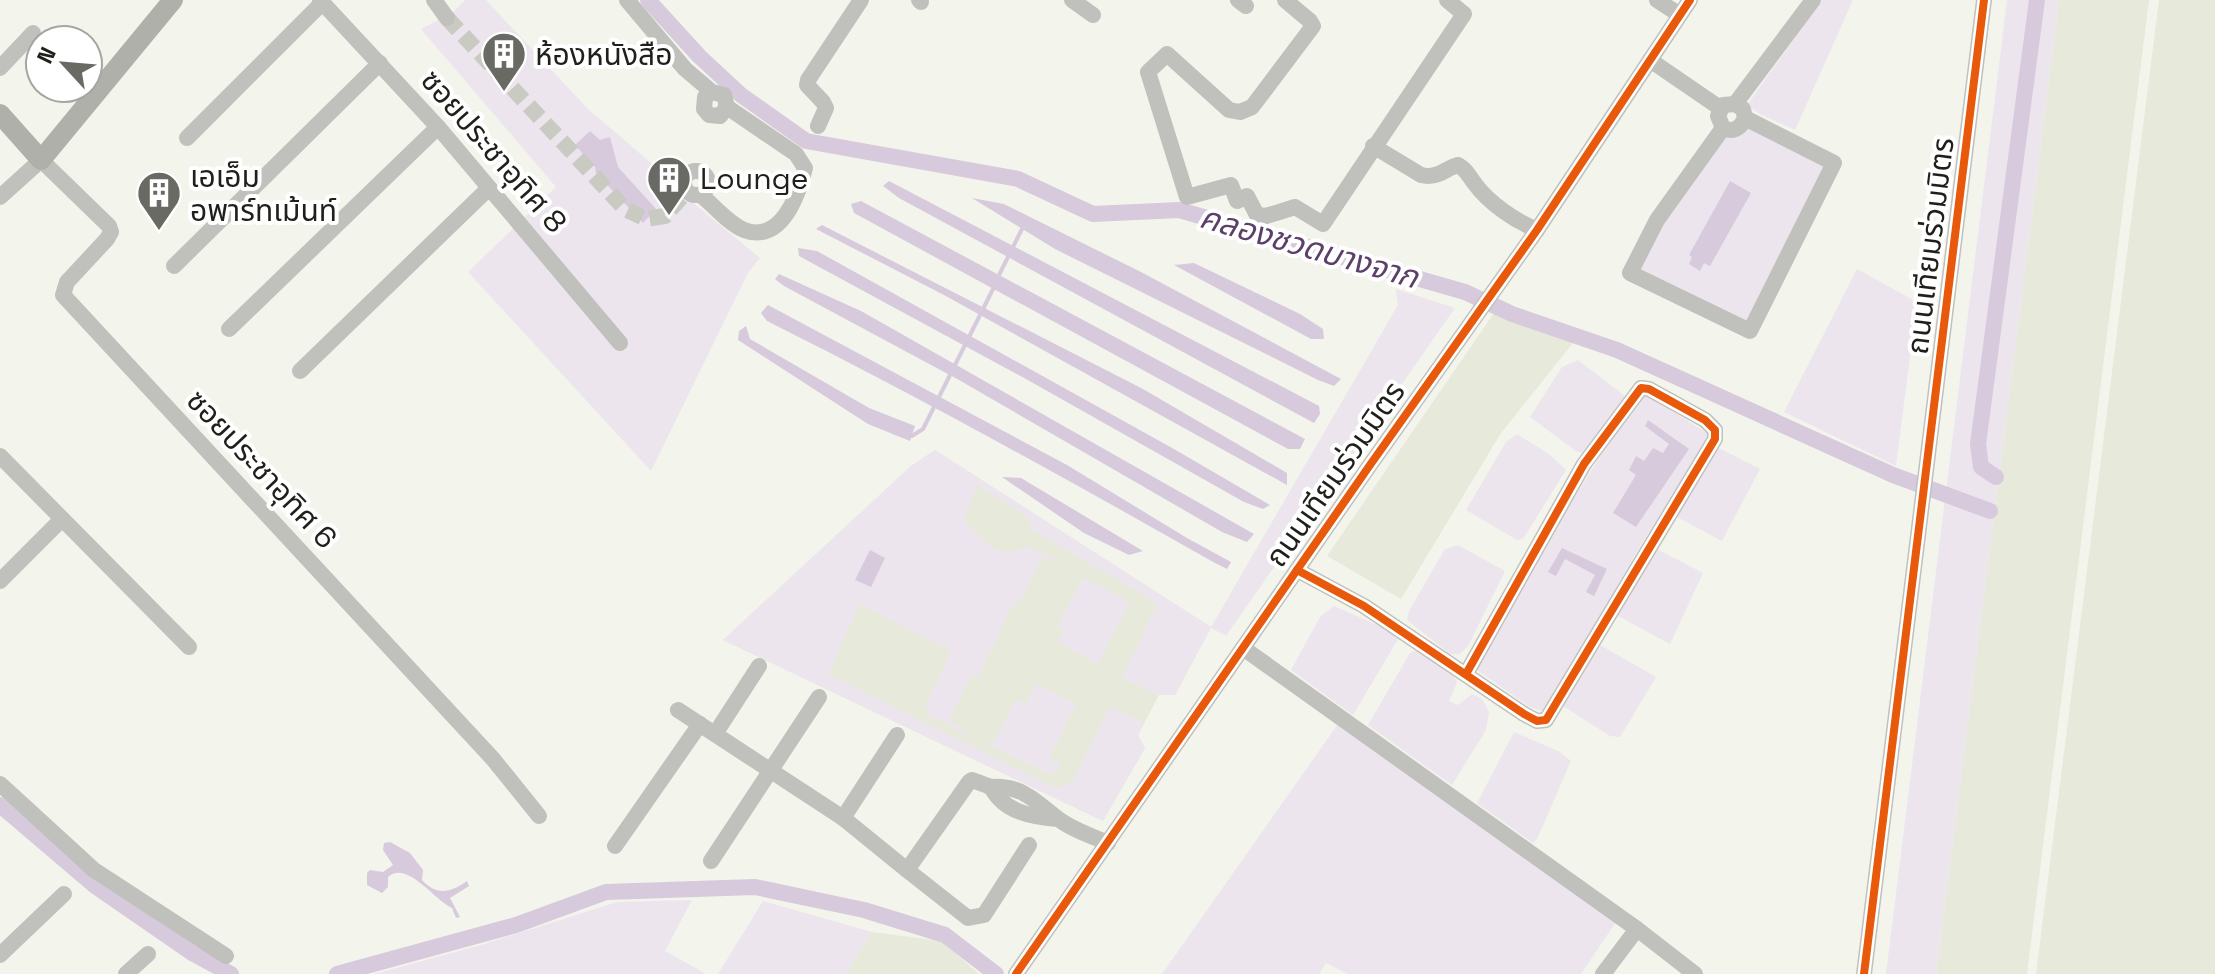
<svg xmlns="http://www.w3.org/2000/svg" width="2215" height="974" font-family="'Space Grotesk','Noto Sans Thai',sans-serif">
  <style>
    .built { fill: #e7eada }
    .green { fill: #ede5ee }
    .water { fill: #d7cadc }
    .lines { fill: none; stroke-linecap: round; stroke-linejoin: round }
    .stream { stroke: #d7cadc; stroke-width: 4 }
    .canal { stroke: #d7cadc; stroke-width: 16 }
    .minor-tunnel { stroke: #c9cac2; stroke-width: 16; stroke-dasharray: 16 8; stroke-linecap: butt }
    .minor { stroke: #c0c1bc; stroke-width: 16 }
    .major { stroke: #aeb0a9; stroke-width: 20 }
    .cycleway-casing { stroke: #fff; stroke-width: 13 }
    .cycleway { stroke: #e8590c; stroke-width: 8 }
    .labels { text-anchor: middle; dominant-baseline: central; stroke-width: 8; stroke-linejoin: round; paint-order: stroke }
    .poi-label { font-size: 30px; fill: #1f201a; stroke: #fff; text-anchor: start }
    .street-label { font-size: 30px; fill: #1f201a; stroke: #fff }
    .water-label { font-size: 32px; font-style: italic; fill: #5c406a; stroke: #fff }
  </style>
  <rect width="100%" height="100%" fill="#f3f4ec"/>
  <!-- built -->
  <g class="built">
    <polygon points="2059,0 2149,0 2027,974 1936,974"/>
    <polygon points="2159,0 2215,0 2215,974 2036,974"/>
    <polygon points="1494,313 1573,343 1501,433 1401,599 1327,556"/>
    <polygon points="935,450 1211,627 1175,695 1159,695 1138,735 1145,748 1103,821 723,640 911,466"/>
    <polygon points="872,932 942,941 979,974 846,974"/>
  </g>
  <!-- green -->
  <g class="green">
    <polygon points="465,0 486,0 588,109 671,180 697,206 760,258 748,273 651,471 468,272 556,187 421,29 452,13"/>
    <polygon points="1822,0 1853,0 1795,130 1760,114 1747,105"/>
    <polygon points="2007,0 2059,0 1936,974 1886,974"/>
    <polygon points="1748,124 1825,164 1748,321 1638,268 1656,231 1721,135"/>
    <polygon points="1857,269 1917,302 1896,466 1784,412"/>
    <path d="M1396 289 1455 308 1226 636 1211 628 1175 695H1159L1122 678 1157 605 1137 591 1033 531 1025 515 977 485 964 521C986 541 996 562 1028 546L1064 563 1041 558 1018 605 1013 604 978 678 971 675 949 721 962 728 973 739 930 715 925 707 951 651 860 604 828 674 1057 789 1072 782 1110 707 1144 723 1138 735 1145 748 1103 821 723 640 911 466 935 450 1211 627 1398 305Z"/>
    <polygon points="1578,360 1625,396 1586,454 1576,451 1530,417 1562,367"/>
    <polygon points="1645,394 1710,435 1639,548 1553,701 1541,711 1530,707 1477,670 1545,544 1637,398"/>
    <polygon points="1517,434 1549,454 1566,470 1523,539 1517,540 1466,510 1506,442"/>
    <polygon points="1715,446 1760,469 1722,541 1675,516"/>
    <polygon points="1458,545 1505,571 1468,646 1460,654 1450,654 1407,620 1409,611 1445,549"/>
    <polygon points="1655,548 1703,573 1670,644 1618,616"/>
    <polygon points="1083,578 1125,599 1128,605 1098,664 1058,642 1064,631 1057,627"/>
    <polygon points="1334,606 1384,628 1398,639 1353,715 1291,670 1320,617"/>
    <polygon points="1600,645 1656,677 1620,737 1610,736 1563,706"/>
    <polygon points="1418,649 1450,670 1457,682 1449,701 1458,705 1472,694 1482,699 1489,712 1486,730 1452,785 1368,725 1410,653"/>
    <polygon points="1036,684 1076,704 1049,758 1060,763 1056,773 1049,774 987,743 994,741 1016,699 1026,704"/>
    <polygon points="1338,724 1616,922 1581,974 1348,974 1326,963 1319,974 1162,974"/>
    <polygon points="1514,732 1560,752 1571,761 1537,839 1533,843 1477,803"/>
    <polygon points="692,900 665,951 706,974 374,974 481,945 617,902"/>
    <polygon points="763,901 872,932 846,974 718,974"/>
  </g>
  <!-- water -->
  <g class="water">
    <polygon points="590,131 600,140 610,137 618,167 656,209 643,223 596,173 595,167 575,145"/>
    <polygon points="889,181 1319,406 1320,414 1314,423 899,198 883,186"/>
    <polygon points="1730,181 1751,193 1710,266 1704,263 1700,271 1689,264 1692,257 1689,255"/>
    <polygon points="972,198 1004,204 1141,272 1341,379 1334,386 1318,380 1055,249"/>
    <polygon points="861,201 1305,439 1300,449 1288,449 854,213 851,204"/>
    <polygon points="822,225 1143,389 1287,473 1287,485 944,295 816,229"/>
    <polygon points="798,248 817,251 1174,449 1270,505 1263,509 1244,502 1026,379 799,256"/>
    <polygon points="1194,263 1300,314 1323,329 1324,339 1311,339 1174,265"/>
    <polygon points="779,274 861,311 1254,534 1247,542 1222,532 959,380 784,286 775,279"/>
    <path d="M768 305 1067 465 1187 538 1231 562 1227 569 1215 563C1067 479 919 397 767 321L761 313Z"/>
    <polygon points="746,326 750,339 869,408 915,426 910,441 868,424 738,340 739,331"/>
    <polygon points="1648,420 1689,449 1636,527 1613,513 1636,475 1629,470 1636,456 1644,461 1653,448 1663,453 1669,444 1645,426"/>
    <polygon points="1002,477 1021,478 1143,551 1129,555 1084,533"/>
    <polygon points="1562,548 1607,569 1594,596 1586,592 1595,575 1565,559 1556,576 1548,572"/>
    <polygon points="870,550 885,558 871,587 855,580"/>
    <path d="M390 842 410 853 423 870 422 880C437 896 450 893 467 881L469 886 450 898 460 917 456 918 452 908C434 900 407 860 388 877V887L382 893 367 885V873L370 870 383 872 393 865 383 850 384 843Z"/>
  </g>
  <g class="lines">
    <!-- stream -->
    <g class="stream">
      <polyline points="998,277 1023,227"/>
      <polyline points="912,436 923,429 995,285"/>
    </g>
    <!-- canal -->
    <g class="canal">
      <polyline points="648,0 699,56 741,95 806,141 1018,179 1093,214 1179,210 1465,292 1512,314 1617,350 1893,475 1990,511"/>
      <polyline points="1996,477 1981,467 1978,444 2037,0"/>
      <polyline points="0,805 95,886 192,953 231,974"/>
      <polyline points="337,974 516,925 606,892 755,887 864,910 945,935 996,974"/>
    </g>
    <!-- minor-tunnel -->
    <polyline class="minor-tunnel" points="447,18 625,209 646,219 665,216 683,195"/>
    <!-- minor -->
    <g class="minor">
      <polyline points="320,0 438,127 620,343"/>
      <polyline points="434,0 447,18"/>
      <polyline points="627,0 685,69 712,92 724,95 727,107 720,116 709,115 704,109 705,97 712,92"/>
      <polyline points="919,0 921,2"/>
      <polyline points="1072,0 1093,15"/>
      <polyline points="1238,0 1246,6"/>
      <polyline points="1285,0 1310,21 1313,26 1252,107 1240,112 1229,110 1167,54 1148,72 1187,197 1231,185 1237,201 1247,196 1257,215 1266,216 1295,207 1323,224 1464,14 1447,0"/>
      <polyline points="1657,0 1680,15"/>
      <polyline points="1650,60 1720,108"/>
      <polyline points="0,68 33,33"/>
      <polyline points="1735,104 1813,0"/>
      <polyline points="818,126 826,108 823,102 807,85 808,80 861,0"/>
      <path d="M1723 128 1657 220 1630 273 1750 331 1834 163 1745 118 1743 109 1735 104 1723 105 1718 116 1723 128C1733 133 1741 128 1745 118"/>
      <polyline points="187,138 322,3"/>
      <path d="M1373 146 1421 175C1438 179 1444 169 1458 165 1467 170 1468 175 1475 184 1489 203 1515 221 1537 230"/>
      <circle cx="696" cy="183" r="12"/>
      <path d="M701 195C713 205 729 224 744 230 781 244 798 196 805 168L796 154 727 107"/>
      <polyline points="0,197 41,160 109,226 111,232 107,239 67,282 63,295 493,759 539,816"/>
      <polyline points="174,266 380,63"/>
      <polyline points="229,329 438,127"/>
      <polyline points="300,371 489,188"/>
      <polyline points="0,456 189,647"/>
      <polyline points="1297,570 1364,606 1524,714 1537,721 1546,720 1715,439 1715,430 1705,420 1649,389 1641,388 1584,464 1466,674"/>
      <polyline points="0,581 62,519"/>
      <polyline points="1243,648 1637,929 1695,974"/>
      <polyline points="678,710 843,818 907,870 969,782 972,780 991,787"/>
      <polyline points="715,734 759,666"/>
      <polyline points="0,784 94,870 226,956"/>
      <polyline points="843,818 897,735"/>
      <path d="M1058 819C1031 817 1004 812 991 787 1019 784 1036 801 1057 818 1071 829 1091 836 1108 843"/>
      <polyline points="615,846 700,724"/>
      <polyline points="711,861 819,697"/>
      <polyline points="907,870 968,918 984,915 1029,845"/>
      <polyline points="0,955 64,894"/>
      <polyline points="126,974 148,954"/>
      <polyline points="1016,974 1370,465 1537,230 1690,0"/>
      <polyline points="1603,974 1637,929"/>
      <polyline points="1864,974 1984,0"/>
    </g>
    <!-- major -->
    <polyline class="major" points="0,114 41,160 173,0"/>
    <!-- cycleway casing -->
    <g class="cycleway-casing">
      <g id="cycleway">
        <polyline points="1297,570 1364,606 1524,714 1537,721 1546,720 1715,439 1715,430 1705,420 1649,389 1641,388 1584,464 1466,674"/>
        <polyline points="1016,974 1370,465 1537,230 1690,0"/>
        <polyline points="1864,974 1984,0"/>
      </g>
    </g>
    <!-- cycleway -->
    <use href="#cycleway" class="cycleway"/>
  </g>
  <!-- icons -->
  <defs>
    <g id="building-pin" transform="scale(2.3)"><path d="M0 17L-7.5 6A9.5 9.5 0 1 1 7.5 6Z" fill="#696a64" stroke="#fff"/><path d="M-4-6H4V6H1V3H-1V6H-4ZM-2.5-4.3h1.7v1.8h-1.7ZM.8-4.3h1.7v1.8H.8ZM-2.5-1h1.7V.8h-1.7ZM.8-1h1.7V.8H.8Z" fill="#fff"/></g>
  </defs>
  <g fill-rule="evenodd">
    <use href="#building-pin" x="504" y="54"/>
    <use href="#building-pin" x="669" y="178"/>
    <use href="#building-pin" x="159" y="193"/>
  </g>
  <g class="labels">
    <!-- poi labels -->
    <g class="poi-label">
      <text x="535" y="54">ห้องหนังสือ</text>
      <text x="190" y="176">เอเอ็ม<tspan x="190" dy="34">อพาร์ทเม้นท์</tspan></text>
      <text x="700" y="178">Lounge</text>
    </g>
    <!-- street labels -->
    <g class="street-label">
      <text transform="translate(494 151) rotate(49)">ซอยประชาอุทิศ 8</text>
      <text transform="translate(1930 246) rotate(-83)">ถนนเทียมร่วมมิตร</text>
      <text transform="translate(262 469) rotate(47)">ซอยประชาอุทิศ 6</text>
      <text transform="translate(1335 474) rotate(-55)">ถนนเทียมร่วมมิตร</text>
    </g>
    <!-- water labels -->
    <g class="water-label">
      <text transform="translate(1309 247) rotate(16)">คลองชวดบางจาก</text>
    </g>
  </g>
  <!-- north arrow -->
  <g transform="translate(64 64) rotate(296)"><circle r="38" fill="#ffffff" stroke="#a5a6a3" stroke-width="2"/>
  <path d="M0-6L14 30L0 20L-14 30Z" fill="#696a64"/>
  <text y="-12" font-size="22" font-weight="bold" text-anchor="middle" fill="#1f201a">N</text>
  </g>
</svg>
